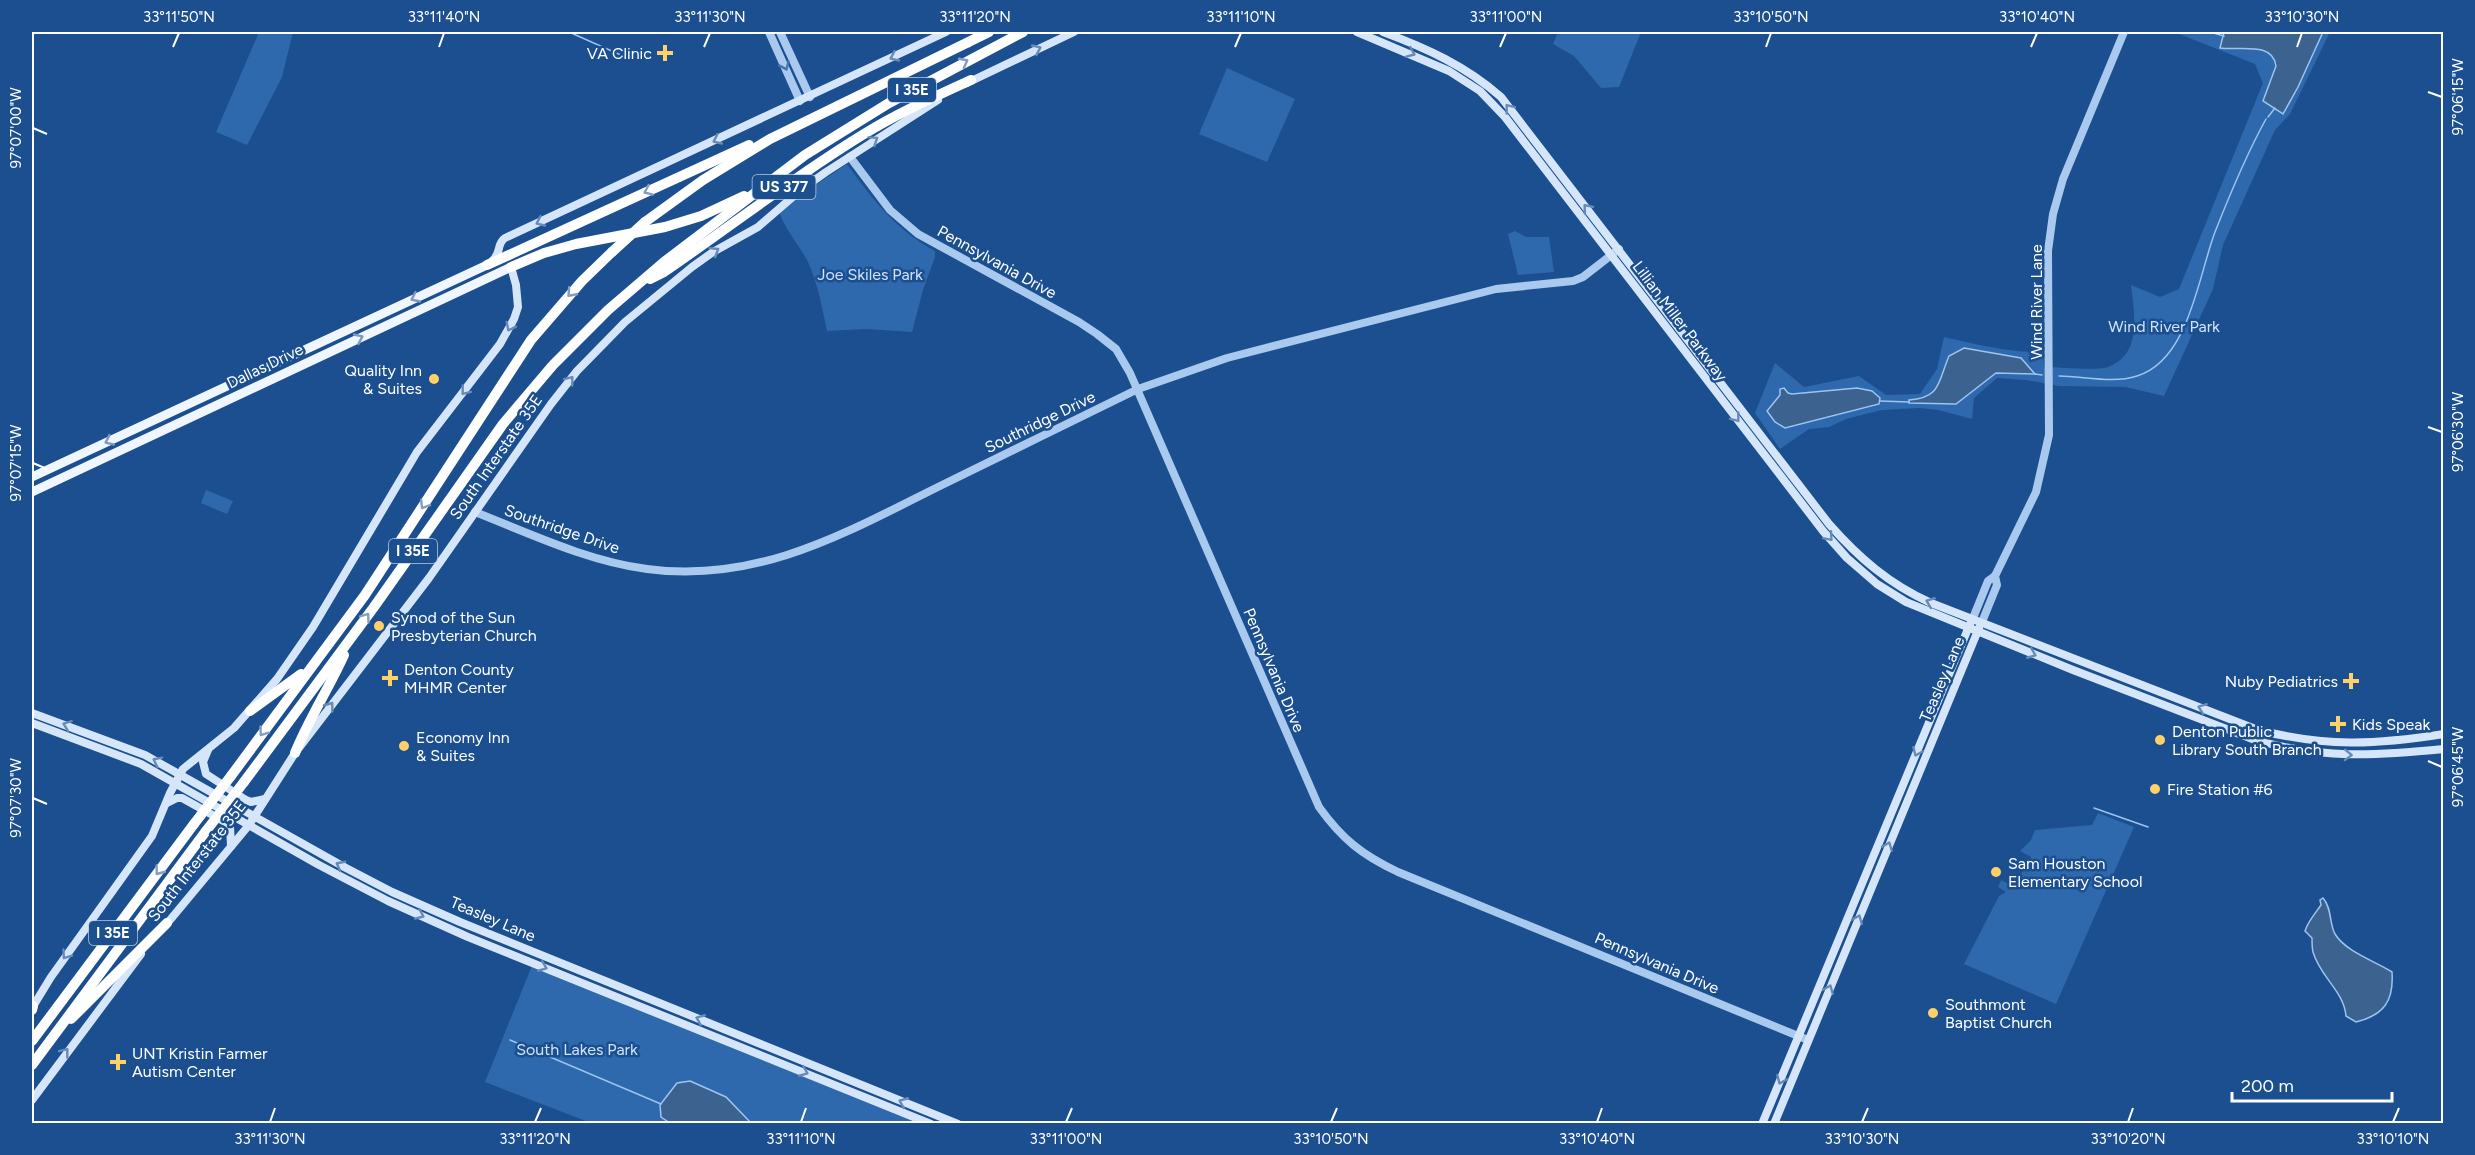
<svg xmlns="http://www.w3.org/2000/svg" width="2475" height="1155" font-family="Figtree,sans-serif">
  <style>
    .green { fill: #2e69ad }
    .water { fill: #3c6290; stroke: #9cc4f0; stroke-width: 1.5 }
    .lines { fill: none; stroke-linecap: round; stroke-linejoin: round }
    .stream { stroke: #9cc4f0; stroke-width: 1.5 }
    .tertiary { stroke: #a9c9ee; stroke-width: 8 }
    .secondary { stroke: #d6e6fa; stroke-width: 8 }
    .primary { stroke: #f0f6ff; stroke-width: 9 }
    .motorway { stroke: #fff; stroke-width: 10 }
    .motorway-bridge { stroke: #fff; stroke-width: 10 }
    .oneway { stroke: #668bba }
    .oneway2 { stroke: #829ec1 }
    .oneway3 { stroke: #4674ac }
    .oneway4 { stroke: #7b9ac1 }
    .ticks { fill: none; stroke: #fff; stroke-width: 2 }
    .poi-dot { fill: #ffd166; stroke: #1b4f8f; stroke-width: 2 }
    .labels { text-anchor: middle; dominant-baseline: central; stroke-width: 5; stroke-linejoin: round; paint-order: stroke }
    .shield { fill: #1b4f8f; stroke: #bbcadd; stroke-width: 1.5 }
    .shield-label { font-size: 15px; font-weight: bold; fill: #fff }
    .poi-label { font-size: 16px; fill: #fff; stroke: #1b4f8f; text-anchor: start }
    .street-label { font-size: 16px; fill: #fff; stroke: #1b4f8f }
    .park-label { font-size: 16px; fill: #cfe3fa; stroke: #1b4f8f }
    .neatline { fill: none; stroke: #fff; stroke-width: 2 }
    .ticks-label { font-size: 15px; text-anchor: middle; fill: #fff }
  </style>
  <rect width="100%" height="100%" fill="#1b4f8f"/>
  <!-- green -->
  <g class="green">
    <polygon points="259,32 293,32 282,77 247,145 216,132"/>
    <polygon points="1558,32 1641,32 1619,87 1601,88 1574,56 1553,44"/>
    <path d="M2174 32H2330L2290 114 2275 130 2223 245 2213 289 2164 396 2125 387 2059 386 2026 380 1997 378 1974 398 1972 419 1938 410 1919 408 1882 410 1846 419 1829 427 1809 429 1780 449 1755 413 1775 363 1804 387 1859 376 1886 395 1920 394 1937 369 1944 337C1976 344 2010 353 2043 352L2044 367C2058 367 2097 371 2108 367 2143 354 2134 313 2131 285L2160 297 2179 289 2263 83 2255 64Z"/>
    <polygon points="1227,68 1295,99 1267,162 1199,134"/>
    <path d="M847 164C872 199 896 230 935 251V257L923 290 912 332 867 329 827 331C822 307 818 284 808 262 802 249 782 225 780 213L805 192Z"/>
    <polygon points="1515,231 1526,237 1549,237 1554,272 1518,275 1508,234"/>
    <polygon points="206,490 233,501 227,514 201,503"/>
    <path d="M2098 813 2134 827 2056 1004 1964 964 1999 896 2006 892 1998 887 2001 880 2011 885V889C2020 884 2019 870 2029 866L2031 857 2020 851 2031 840 2035 830 2092 825Z"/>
    <polygon points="533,963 932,1123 591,1123 485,1082"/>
  </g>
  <!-- water -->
  <g class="water">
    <path d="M2224 32H2323L2298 87 2283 114 2263 101 2276 66C2273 41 2239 51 2220 48Z"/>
    <path d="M1964 348 2021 358 2035 374 1996 373 1956 404 1909 403V400C1941 398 1938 382 1949 356Z"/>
    <polygon points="1784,388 1788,393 1792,394 1857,388 1872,391 1880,398 1879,404 1785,428 1775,422 1767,411 1780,395 1780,389"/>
    <path d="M2323 898C2332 908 2329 923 2335 934 2346 952 2375 961 2392 972 2394 1001 2384 1015 2356 1022L2346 1016C2344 991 2320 977 2313 952 2312 948 2312 942 2312 938L2305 931C2308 921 2315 914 2321 905L2320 900Z"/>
    <polygon points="690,1081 726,1097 751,1123 670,1123 661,1117 660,1105 677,1083"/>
  </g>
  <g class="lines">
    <!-- stream -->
    <g class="stream">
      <polyline points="569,32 623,56"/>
      <polyline points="1957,32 1972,32"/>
      <polyline points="2210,32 2224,36"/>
      <polyline points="2268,117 2275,108"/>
      <polyline points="2035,374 2042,375"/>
      <path d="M2059 376C2083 376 2113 384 2137 376 2189 360 2198 277 2215 232 2230 194 2246 155 2266 119"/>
      <polyline points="1880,401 1909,402"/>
      <polyline points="2094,808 2148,827"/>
      <polyline points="510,1040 661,1104"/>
    </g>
    <!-- tertiary -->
    <g class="tertiary">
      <polyline points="769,32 800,101"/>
      <polyline points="780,32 810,97"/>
      <path d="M850 157 890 210 918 234 1079 322 1097 334 1116 349 1130 373 1319 807C1342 839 1362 855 1398 872L1808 1040"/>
      <path d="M475 512C531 534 587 561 647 569 759 584 847 532 942 485 1007 453 1073 421 1138 389L1227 358 1496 289 1573 281 1583 277 1619 249"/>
      <polyline points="1973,618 1988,581 1995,576 2036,492 2049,435 2048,251 2053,214 2063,179 2124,32"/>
      <polyline points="1982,622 1997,585 1995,576"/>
    </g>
    <!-- secondary -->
    <g class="secondary">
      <path d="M1357 32 1449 71 1480 91 1505 117 1823 531 1847 558 1877 584 1906 602 2073 670 2255 740C2323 759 2374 756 2444 749"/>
      <path d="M1383 32C1426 48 1466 66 1501 97L1829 524C1859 558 1889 584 1931 603L2258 730C2327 747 2374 745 2444 734"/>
      <polyline points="967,83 1074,32"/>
      <path d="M492 261C502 253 496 244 505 238L946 32"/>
      <polyline points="32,713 145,755 346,868 392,892 460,922 958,1124"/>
      <polyline points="32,723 141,764 319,865 388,901 468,937 931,1124"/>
      <polyline points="208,750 203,762 206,774 246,800 251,802 265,799"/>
      <polyline points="167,803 177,798 182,798 227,823 230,827 231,846"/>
      <polyline points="165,926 249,825 295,753 429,578 551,404 577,371 625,322 692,267 713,252 758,227 802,189 826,172 938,100"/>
      <polyline points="32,1008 51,977 152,836 170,793 183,769 234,728 277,679 313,627 417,452 500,344 514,319 518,307 516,285 511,267"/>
      <polyline points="32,1100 141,954"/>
      <polyline points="1762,1124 1970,624"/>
      <polyline points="1774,1124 1979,628"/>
    </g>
    <!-- primary -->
    <g class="primary">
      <polyline points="32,477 487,265"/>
      <polyline points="32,492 511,267"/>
    </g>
    <!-- motorway -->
    <g class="motorway">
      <polyline points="645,222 703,180 770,139 989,32"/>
      <polyline points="487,265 749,145"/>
      <polyline points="511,267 544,253 576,244 665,227 701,216 744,196"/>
      <path d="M650 279 664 272C731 226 795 176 864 134 898 113 934 97 971 80"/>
      <polyline points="250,711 301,674"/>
      <path d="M295 753C309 719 329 688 344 655"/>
      <polyline points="231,776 365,595 531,340 582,281 612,252"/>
      <polyline points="244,782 374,607 503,424 553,365 608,310 664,262 805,155 889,103 1023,32"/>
      <polyline points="32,1010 33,1006"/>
      <polyline points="71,1019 167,923"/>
      <polyline points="32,1041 194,824"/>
      <polyline points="32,1065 206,831"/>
    </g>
    <!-- motorway-bridge -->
    <g class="motorway-bridge">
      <polyline points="612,252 645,222"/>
      <polyline points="194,824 231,776"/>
      <polyline points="206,831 244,782"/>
    </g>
  </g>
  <!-- one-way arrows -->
  <defs><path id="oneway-chevron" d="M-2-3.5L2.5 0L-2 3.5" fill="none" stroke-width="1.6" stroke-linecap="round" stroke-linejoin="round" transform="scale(1.5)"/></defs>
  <g class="oneway">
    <use href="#oneway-chevron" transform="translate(1037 49) rotate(-25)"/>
    <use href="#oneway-chevron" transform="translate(1411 53) rotate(23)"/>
    <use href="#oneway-chevron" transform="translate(894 57) rotate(155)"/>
    <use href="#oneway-chevron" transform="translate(1509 108) rotate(-128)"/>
    <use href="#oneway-chevron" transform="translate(717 140) rotate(155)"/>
    <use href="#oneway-chevron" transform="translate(874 140) rotate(-34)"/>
    <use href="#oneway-chevron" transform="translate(1587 208) rotate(-130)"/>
    <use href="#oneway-chevron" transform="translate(540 222) rotate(155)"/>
    <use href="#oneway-chevron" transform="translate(715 251) rotate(-32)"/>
    <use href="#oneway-chevron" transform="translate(510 327) rotate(117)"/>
    <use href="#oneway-chevron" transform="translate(570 380) rotate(-52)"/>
    <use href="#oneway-chevron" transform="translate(465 391) rotate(128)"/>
    <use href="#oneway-chevron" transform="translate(1736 418) rotate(52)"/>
    <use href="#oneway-chevron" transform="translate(1829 537) rotate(49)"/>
    <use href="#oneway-chevron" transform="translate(1930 602) rotate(-158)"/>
    <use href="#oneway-chevron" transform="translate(2032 654) rotate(22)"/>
    <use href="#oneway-chevron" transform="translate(330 706) rotate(-53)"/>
    <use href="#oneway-chevron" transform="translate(2202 708) rotate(-159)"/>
    <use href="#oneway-chevron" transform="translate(67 725) rotate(-159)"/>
    <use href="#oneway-chevron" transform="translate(1917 752) rotate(113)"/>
    <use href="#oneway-chevron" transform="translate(2348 755) rotate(2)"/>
    <use href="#oneway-chevron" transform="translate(157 761) rotate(-153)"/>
    <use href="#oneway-chevron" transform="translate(1888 846) rotate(-68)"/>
    <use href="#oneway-chevron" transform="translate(340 865) rotate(-152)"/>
    <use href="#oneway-chevron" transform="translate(420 915) rotate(24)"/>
    <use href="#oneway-chevron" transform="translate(1858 919) rotate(-68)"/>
    <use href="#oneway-chevron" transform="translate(66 955) rotate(125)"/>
    <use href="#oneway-chevron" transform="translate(543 967) rotate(22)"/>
    <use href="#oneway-chevron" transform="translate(1829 989) rotate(-68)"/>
    <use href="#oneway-chevron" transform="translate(700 1019) rotate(-158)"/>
    <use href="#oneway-chevron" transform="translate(65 1052) rotate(-52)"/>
    <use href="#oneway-chevron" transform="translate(804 1072) rotate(22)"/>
    <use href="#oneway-chevron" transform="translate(1781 1080) rotate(113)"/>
    <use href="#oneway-chevron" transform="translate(903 1102) rotate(-158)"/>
  </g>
  <g class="oneway2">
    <use href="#oneway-chevron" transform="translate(964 62) rotate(-28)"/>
    <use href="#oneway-chevron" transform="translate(648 191) rotate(156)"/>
    <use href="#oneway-chevron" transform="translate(571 293) rotate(132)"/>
    <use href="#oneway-chevron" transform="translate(424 505) rotate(122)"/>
    <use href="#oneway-chevron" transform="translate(366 617) rotate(-54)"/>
    <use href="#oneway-chevron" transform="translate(263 732) rotate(126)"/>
    <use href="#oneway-chevron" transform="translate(159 871) rotate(127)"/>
  </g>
  <use class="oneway3" href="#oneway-chevron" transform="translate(785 66) rotate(66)"/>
  <g class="oneway4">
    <use href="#oneway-chevron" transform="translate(415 298) rotate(155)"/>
    <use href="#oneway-chevron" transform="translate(359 338) rotate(-25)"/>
    <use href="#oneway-chevron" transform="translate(109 441) rotate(155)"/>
  </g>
  <!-- ticks -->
  <path class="ticks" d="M173 47 179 33M439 47 444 33M704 47 710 33M969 47 975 33M1235 47 1241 33M1500 47 1506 33M1766 47 1771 33M2031 47 2037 33M2297 47 2302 33M2428 92 2442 97M33 128 47 134M2428 427 2442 432M33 463 47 469M2428 761 2442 767M33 798 47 804M270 1122 275 1108M535 1122 541 1108M801 1122 806 1108M1066 1122 1072 1108M1331 1122 1337 1108M1597 1122 1602 1108M1862 1122 1868 1108M2128 1122 2133 1108M2393 1122 2399 1108"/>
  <!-- markers -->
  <g class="poi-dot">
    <path d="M662 44h6v6h6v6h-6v6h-6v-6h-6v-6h6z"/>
    <circle cx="434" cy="379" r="6"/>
    <circle cx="379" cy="626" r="6"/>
    <path d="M387 669h6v6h6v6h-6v6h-6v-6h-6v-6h6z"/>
    <path d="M2348 672h6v6h6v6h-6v6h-6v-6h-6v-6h6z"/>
    <path d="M2335 715h6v6h6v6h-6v6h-6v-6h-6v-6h6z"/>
    <circle cx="2160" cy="740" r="6"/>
    <circle cx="404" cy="746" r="6"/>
    <circle cx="2155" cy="789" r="6"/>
    <circle cx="1996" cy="872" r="6"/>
    <circle cx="1933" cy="1013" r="6"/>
    <path d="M115 1053h6v6h6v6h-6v6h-6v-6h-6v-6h6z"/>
  </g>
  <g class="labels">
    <!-- shield labels -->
    <g class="shield">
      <rect x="888" y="78" width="48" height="24" rx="4.5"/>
      <rect x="752.5" y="175" width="63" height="24" rx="4.5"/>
      <rect x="389" y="539" width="48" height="24" rx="4.5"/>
      <rect x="89" y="921" width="48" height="24" rx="4.5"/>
    </g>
    <g class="shield-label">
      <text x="912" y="90">I 35E</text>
      <text x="784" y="187">US 377</text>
      <text x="413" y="551">I 35E</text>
      <text x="113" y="933">I 35E</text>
    </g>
    <!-- poi labels -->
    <g class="poi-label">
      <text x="652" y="53" text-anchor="end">VA Clinic</text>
      <text x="422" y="370" text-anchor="end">Quality Inn<tspan x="422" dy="18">&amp; Suites</tspan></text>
      <text x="391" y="617">Synod of the Sun<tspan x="391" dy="18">Presbyterian Church</tspan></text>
      <text x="404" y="669">Denton County<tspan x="404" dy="18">MHMR Center</tspan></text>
      <text x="2338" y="681" text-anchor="end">Nuby Pediatrics</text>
      <text x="2352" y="724">Kids Speak</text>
      <text x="2172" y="731">Denton Public<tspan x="2172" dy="18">Library South Branch</tspan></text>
      <text x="416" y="737">Economy Inn<tspan x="416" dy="18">&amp; Suites</tspan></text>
      <text x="2167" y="789">Fire Station #6</text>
      <text x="2008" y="863">Sam Houston<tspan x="2008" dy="18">Elementary School</tspan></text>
      <text x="1945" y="1004">Southmont<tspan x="1945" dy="18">Baptist Church</tspan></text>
      <text x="132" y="1053">UNT Kristin Farmer<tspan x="132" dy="18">Autism Center</tspan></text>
    </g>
    <!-- street labels -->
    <g class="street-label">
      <text transform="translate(997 262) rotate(29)">Pennsylvania Drive</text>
      <text transform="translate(2036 302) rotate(-90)">Wind River Lane</text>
      <text transform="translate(1680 321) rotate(53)">Lillian Miller Parkway</text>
      <text transform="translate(265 366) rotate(-26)">Dallas Drive</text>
      <text transform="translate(1040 422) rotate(-26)">Southridge Drive</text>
      <text transform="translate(496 457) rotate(-55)">South Interstate 35E</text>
      <text transform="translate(562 529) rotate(19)">Southridge Drive</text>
      <text transform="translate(1274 670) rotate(67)">Pennsylvania Drive</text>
      <text transform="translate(1942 679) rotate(-67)">Teasley Lane</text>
      <text transform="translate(197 861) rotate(-52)">South Interstate 35E</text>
      <text transform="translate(493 919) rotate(23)">Teasley Lane</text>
      <text transform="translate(1657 963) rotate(23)">Pennsylvania Drive</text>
    </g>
    <!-- park labels -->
    <g class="park-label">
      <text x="870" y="274">Joe Skiles Park</text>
      <text x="2164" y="326">Wind River Park</text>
      <text x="577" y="1049">South Lakes Park</text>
    </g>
  </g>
  <!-- border -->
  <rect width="2475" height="1155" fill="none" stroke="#1b4f8f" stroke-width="66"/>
  <!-- scale -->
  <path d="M2232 1092v9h160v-9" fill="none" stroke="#ffffff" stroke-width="3"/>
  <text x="2241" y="1092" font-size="18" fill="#ffffff" stroke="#1b4f8f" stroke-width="4.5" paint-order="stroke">200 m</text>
  <rect x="33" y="33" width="2409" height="1089" class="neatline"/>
  <g class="ticks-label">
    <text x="179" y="22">33°11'50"N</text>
    <text x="444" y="22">33°11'40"N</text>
    <text x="710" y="22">33°11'30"N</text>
    <text x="975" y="22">33°11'20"N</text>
    <text x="1241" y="22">33°11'10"N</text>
    <text x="1506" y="22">33°11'00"N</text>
    <text x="1771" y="22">33°10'50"N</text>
    <text x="2037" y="22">33°10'40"N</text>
    <text x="2302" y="22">33°10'30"N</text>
    <text transform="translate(2458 97) rotate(-90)" y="5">97°06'15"W</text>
    <text transform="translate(16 128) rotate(-90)" y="5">97°07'00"W</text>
    <text transform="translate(2458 432) rotate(-90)" y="5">97°06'30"W</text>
    <text transform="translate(16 463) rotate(-90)" y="5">97°07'15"W</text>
    <text transform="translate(2458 767) rotate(-90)" y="5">97°06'45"W</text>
    <text transform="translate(16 798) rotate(-90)" y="5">97°07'30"W</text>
    <text x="270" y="1144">33°11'30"N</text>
    <text x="535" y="1144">33°11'20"N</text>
    <text x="801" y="1144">33°11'10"N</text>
    <text x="1066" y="1144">33°11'00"N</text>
    <text x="1331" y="1144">33°10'50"N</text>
    <text x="1597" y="1144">33°10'40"N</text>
    <text x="1862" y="1144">33°10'30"N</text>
    <text x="2128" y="1144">33°10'20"N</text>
    <text x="2393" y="1144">33°10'10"N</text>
  </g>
</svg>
